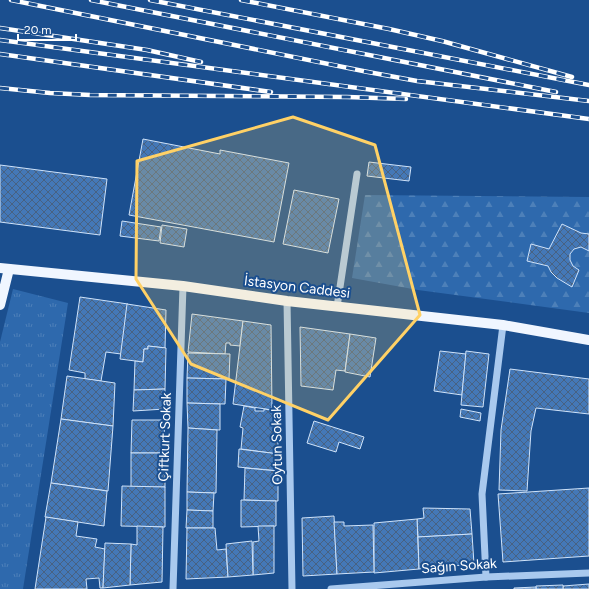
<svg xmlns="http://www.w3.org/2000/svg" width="589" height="589" font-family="Figtree,sans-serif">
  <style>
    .forest { fill: url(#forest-firs) }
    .park { fill: url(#park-tufts) }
    .building { fill: url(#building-cross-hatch); stroke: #cfe3fa }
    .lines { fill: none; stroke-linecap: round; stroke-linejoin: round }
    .minor { stroke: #a9c9ee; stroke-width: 7 }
    .major { stroke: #f0f6ff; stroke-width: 10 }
    .rail-casing { stroke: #fff; stroke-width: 4.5 }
    .rail { stroke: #1b4f8f; stroke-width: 3; stroke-dasharray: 9; stroke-linecap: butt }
    .marked { fill: #ffd166; fill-opacity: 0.2; stroke: #ffd166; stroke-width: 3; stroke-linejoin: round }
    .labels { text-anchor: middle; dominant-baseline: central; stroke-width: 4; stroke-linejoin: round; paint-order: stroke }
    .street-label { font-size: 14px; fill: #fff; stroke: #1b4f8f }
  </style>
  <defs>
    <pattern id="forest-firs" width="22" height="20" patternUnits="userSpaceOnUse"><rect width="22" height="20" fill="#2e69ad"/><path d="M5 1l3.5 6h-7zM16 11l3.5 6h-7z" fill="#4d80b9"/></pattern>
    <pattern id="park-tufts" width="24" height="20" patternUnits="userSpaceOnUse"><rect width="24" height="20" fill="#2e69ad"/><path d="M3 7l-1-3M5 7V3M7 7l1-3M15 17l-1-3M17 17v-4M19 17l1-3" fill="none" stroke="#4d80b9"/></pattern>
    <pattern id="building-cross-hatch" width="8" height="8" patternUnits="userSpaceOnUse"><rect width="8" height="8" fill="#4478b7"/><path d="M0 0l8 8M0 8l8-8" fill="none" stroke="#486282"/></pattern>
  </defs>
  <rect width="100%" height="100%" fill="#1b4f8f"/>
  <!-- forest -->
  <polygon class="forest" points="365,195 589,197 589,313 418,290 352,278"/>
  <!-- park -->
  <polygon class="park" points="13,289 68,303 23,589 0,589 0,342"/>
  <!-- building -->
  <g class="building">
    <polygon points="143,139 220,154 220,150 289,163 274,242 129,215"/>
    <polygon points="369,162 411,167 409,181 367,176"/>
    <polygon points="0,165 107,179 100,235 0,222"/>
    <polygon points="294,190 339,199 328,253 283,244"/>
    <polygon points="122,221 161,227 159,241 120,236"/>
    <polygon points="562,224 581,233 589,234 589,251 581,247 574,249 570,254 570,260 573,266 579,270 572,287 557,278 551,272 548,266 527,261 531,244 549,249"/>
    <polygon points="162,225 187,229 184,247 160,243"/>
    <polygon points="80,297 128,304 121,354 106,352 101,381 85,379 85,373 69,370"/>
    <polygon points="127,304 166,310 165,348 148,346 148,349 144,349 143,362 120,359"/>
    <polygon points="192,314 243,321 240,346 230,345 230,343 226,343 225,354 188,352"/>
    <polygon points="243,321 271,325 272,410 233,404"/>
    <polygon points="300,327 350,334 345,371 336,370 333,390 301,386"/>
    <polygon points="350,334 376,338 370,377 345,372"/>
    <polygon points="148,346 166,348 165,389 134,390 135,361 143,362 144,349 148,349"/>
    <polygon points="440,351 466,354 462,395 434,391"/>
    <polygon points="466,351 489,354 483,407 461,405"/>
    <polygon points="188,353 230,354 229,379 187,378"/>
    <polygon points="510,369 589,379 589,414 536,408 531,431 527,491 499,490 501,430"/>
    <polygon points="67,376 115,383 113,426 61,419"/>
    <polygon points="187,378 226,379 225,404 187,403"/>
    <polygon points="165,389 165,409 133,411 134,390"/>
    <polygon points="187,403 220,404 220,430 188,428"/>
    <polygon points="244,406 255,408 255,411 264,411 264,409 278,411 279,432 278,432 278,454 241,449 243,428 240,427"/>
    <polygon points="461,409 481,413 480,421 460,417"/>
    <polygon points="61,419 113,426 108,491 51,483"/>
    <polygon points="132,420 164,420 165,453 131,453"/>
    <polygon points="314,421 364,437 360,449 339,442 336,452 307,443"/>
    <polygon points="188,428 217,430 216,493 187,492"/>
    <polygon points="239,449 279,454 279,471 238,467"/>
    <rect x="131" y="453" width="34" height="34"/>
    <polygon points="245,468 278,471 278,501 244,500"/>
    <polygon points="51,483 107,491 104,526 45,517"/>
    <polygon points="122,486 165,487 165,527 121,526"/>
    <polygon points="589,488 589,556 503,562 498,494"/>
    <polygon points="187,492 214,493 213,511 187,510"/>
    <polygon points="241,500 276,501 276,526 241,527"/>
    <polygon points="423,508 470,509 472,534 418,537 417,519 424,518"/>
    <polygon points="187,510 213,511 213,528 186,528"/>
    <polygon points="334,516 337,574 303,576 302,518"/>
    <polygon points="46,517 78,522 76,536 97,539 95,547 105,549 103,588 100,588 99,578 86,579 87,589 35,589"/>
    <polygon points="417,519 419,569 374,573 374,523"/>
    <polygon points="334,522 344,522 344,526 373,525 374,572 337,574"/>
    <polygon points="137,526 163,527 162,582 130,585 131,544 137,545"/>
    <polygon points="258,526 274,526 274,573 253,575 253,542 259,541"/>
    <polygon points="187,528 215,528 217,550 226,549 228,577 186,579"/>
    <polygon points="472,534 474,564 419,569 418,537"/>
    <polygon points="252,541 253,575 228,577 226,544"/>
    <polygon points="105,543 131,544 130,585 103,588"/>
    <polygon points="589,584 589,589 563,589 563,586"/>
    <polygon points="563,585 563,589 536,589 536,586"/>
    <polygon points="536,587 536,589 514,589 514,588"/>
  </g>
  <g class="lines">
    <!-- minor -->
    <g class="minor">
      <polyline points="287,301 292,589"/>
      <polyline points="337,307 357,174"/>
      <polyline points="486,577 482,494 503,325"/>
      <polyline points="173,589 183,286"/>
      <polyline points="331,589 486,577 589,573"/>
    </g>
    <!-- major -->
    <g class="major">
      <polyline points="0,268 183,286 287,301 503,325 589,340"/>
      <polyline points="0,305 9,269"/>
    </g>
    <!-- rail casing -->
    <g class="rail-casing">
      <g id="rail">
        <polyline points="11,0 368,72 417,81 589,101"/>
        <polyline points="91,0 556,92"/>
        <polyline points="150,0 589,85"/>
        <polyline points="241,0 389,29 442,41 572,77"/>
        <polyline points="0,28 147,50 201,62"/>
        <polyline points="0,40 589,119"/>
        <polyline points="0,54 271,92"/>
        <polyline points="0,88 50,93 90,95 347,97 406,99"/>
      </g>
    </g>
    <!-- rail -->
    <use href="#rail" class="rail"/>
  </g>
  <!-- marked area -->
  <path class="marked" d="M293 117 375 145 420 315 328 420 191 364 136 279 137 161Z"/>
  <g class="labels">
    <!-- street labels -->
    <g class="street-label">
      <text transform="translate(297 287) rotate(7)">İstasyon Caddesi</text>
      <text transform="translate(165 437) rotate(-88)">Çiftkurt Sokak</text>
      <text transform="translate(277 445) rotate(-91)">Oytun Sokak</text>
      <text transform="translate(459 566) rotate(-4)">Sağın Sokak</text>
    </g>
  </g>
  <!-- scale -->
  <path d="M18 34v6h58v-6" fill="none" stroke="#ffffff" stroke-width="2"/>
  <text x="24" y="34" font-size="12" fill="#ffffff" stroke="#1b4f8f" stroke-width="3" paint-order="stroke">20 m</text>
</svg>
